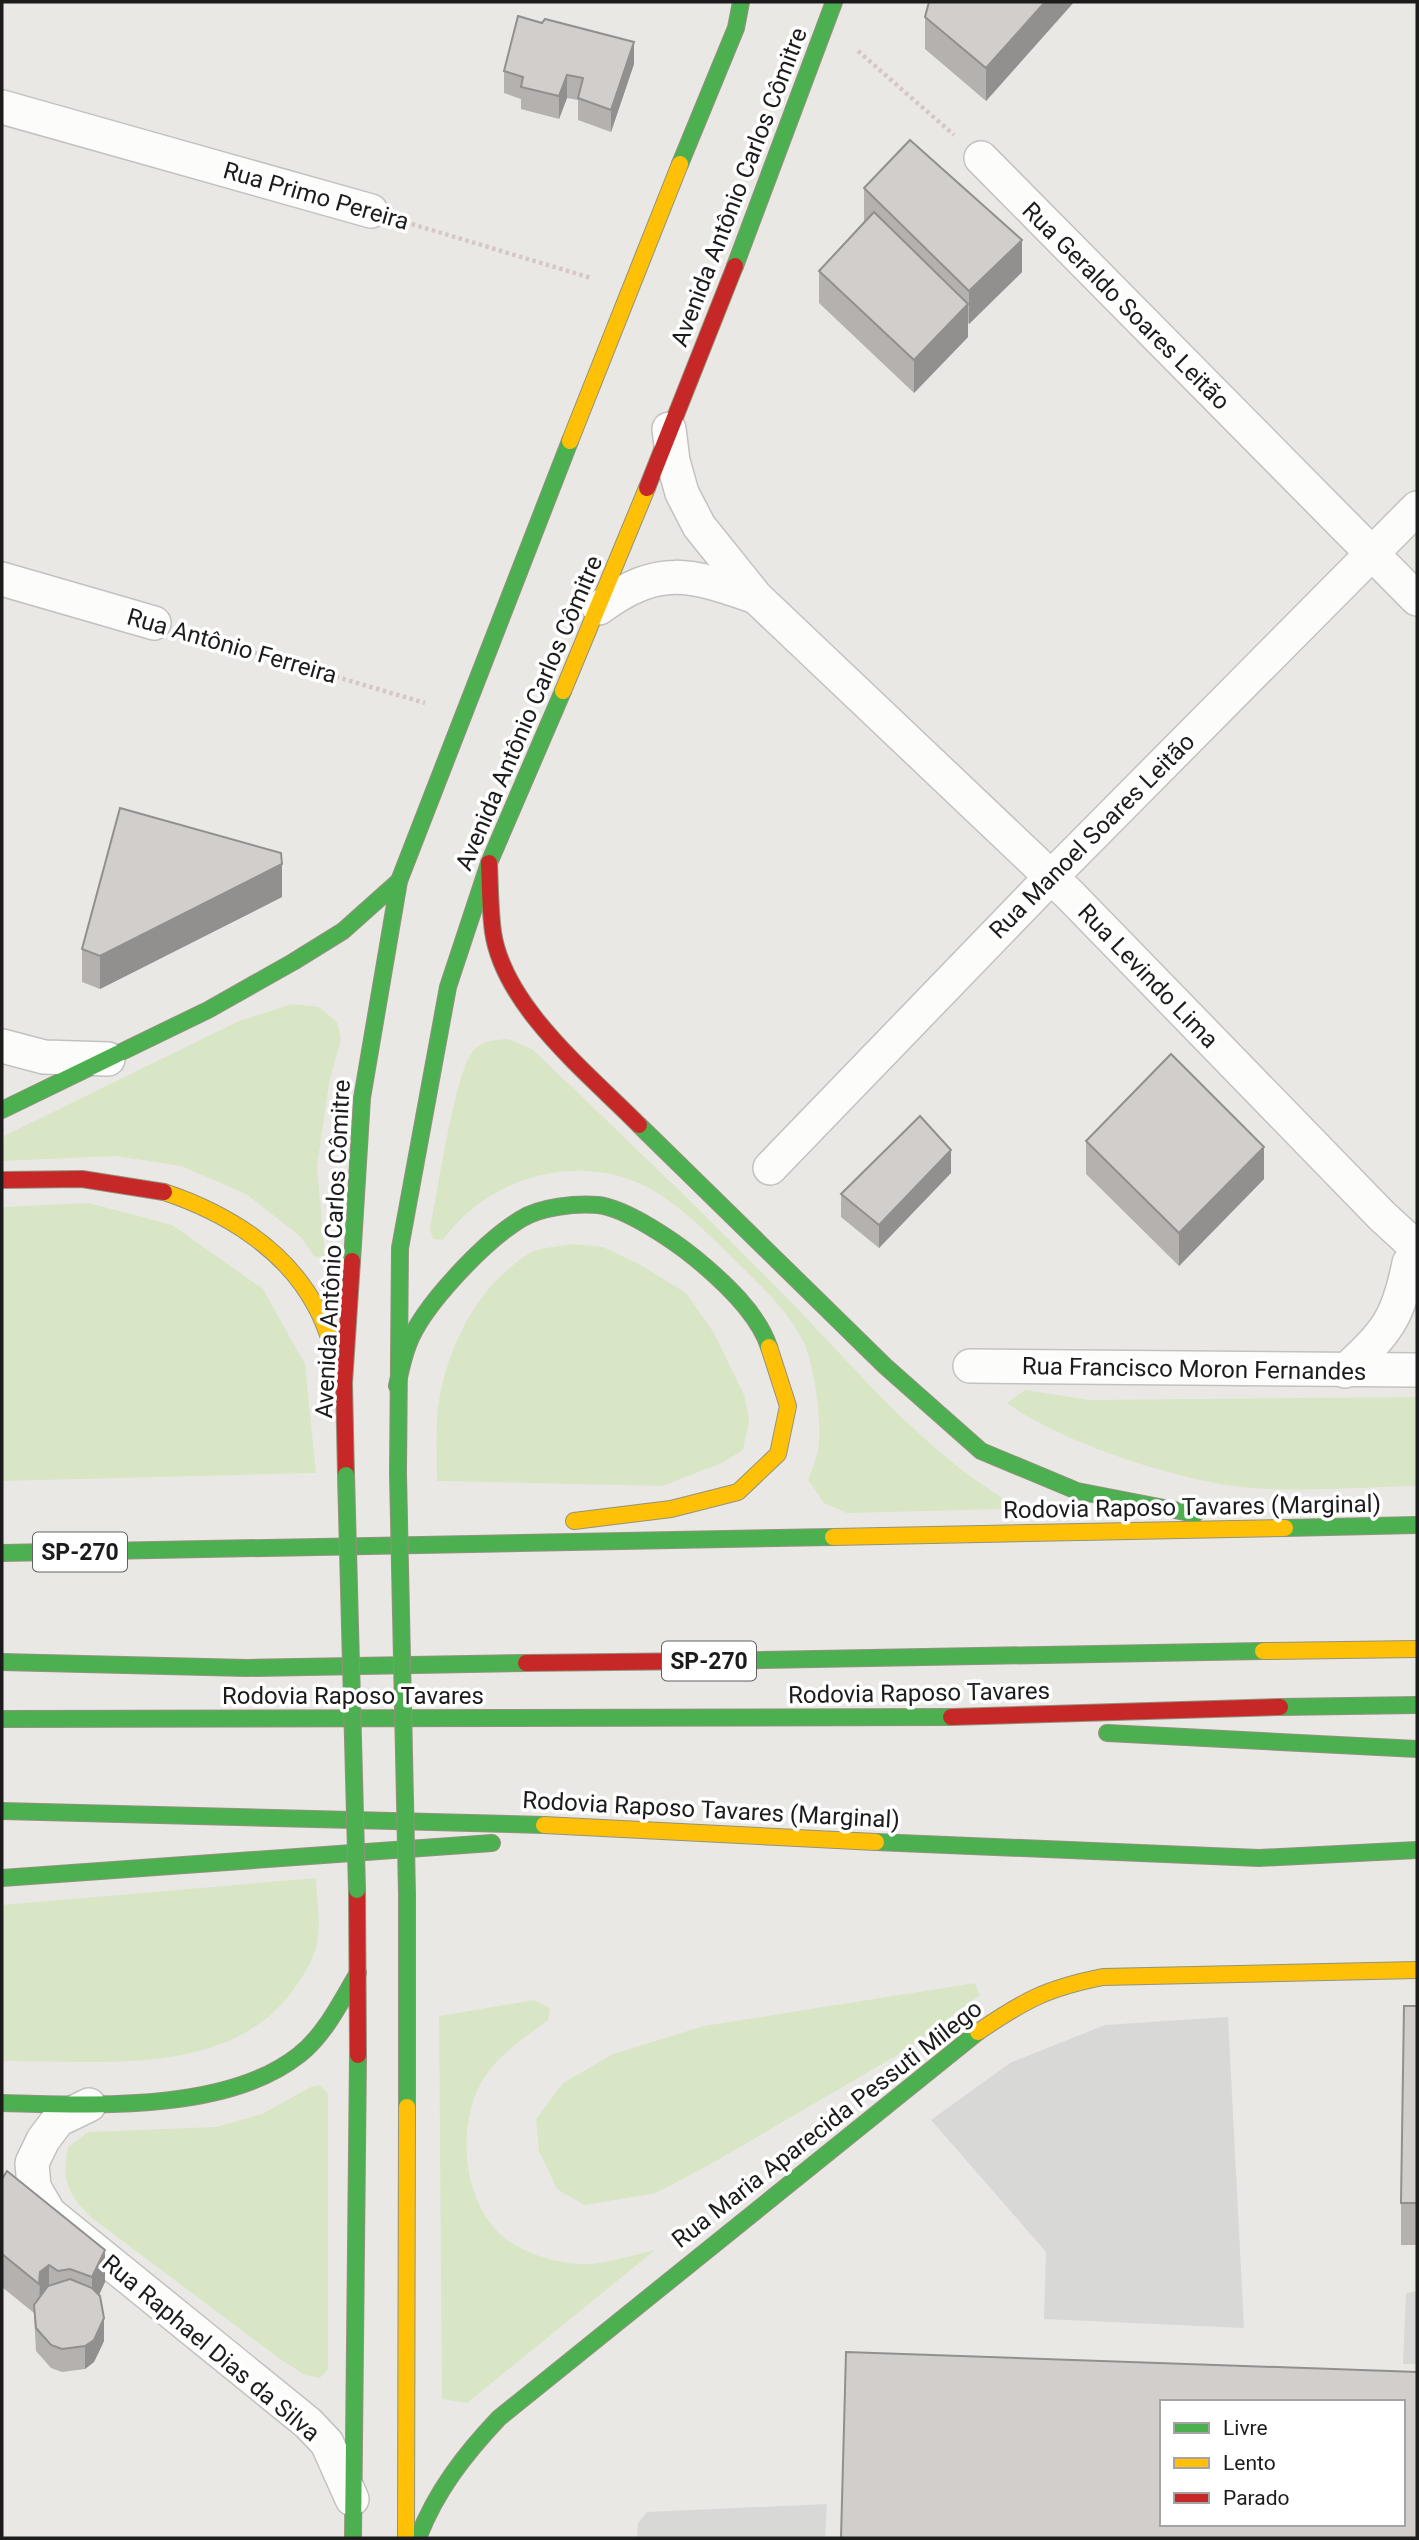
<svg xmlns="http://www.w3.org/2000/svg" width="1419" height="2540" font-family="Roboto,sans-serif">
	<rect width="100%" height="100%" fill="#eae8e5"/>
	<g fill="#d8d8d6">
		<path d="M1228,2017L1244,2328L1044,2319L1046,2252L931,2120L1010,2063L1105,2025Z"/>
		<path d="M1417,2291V2364H1403L1406,2293Z"/>
		<path d="M827,2504L825,2538H637L638,2523L647,2512Z"/>
	</g>
	<g fill="#d8e6c5">
		<path d="M292,1004L319,1007L337,1022L341,1039L329,1083L317,1167L325,1255L321,1258L314,1256L301,1237L246,1194L181,1166L116,1156L2,1161L4,1136L239,1021Z"/>
		<path d="M508,1039L532,1049C617,1130 702,1211 784,1295C856,1368 921,1450 1011,1503L1004,1509L847,1513L824,1503L808,1480C812,1470 816,1460 818,1449C823,1426 814,1361 802,1339C786,1309 761,1286 737,1262C714,1240 691,1216 665,1198C594,1147 492,1171 443,1240L433,1239L430,1229C437,1196 455,1071 473,1051C483,1040 494,1040 508,1039Z"/>
		<path d="M89,1203L172,1225L263,1289L305,1364L316,1473L2,1481V1207Z"/>
		<path d="M571,1244L603,1247L639,1264L686,1293L714,1333L745,1397L749,1421L743,1450L722,1463L662,1486L437,1481C437,1454 435,1426 439,1400C449,1343 479,1284 530,1253C540,1247 559,1247 571,1244Z"/>
		<path d="M1025,1390L1089,1400L1417,1397V1486C1363,1487 1306,1492 1252,1488C1182,1482 1064,1444 1007,1403Z"/>
		<path d="M316,1878C317,1897 320,1918 318,1937C316,1957 305,1973 294,1989C230,2079 99,2060 2,2061V1905Z"/>
		<path d="M975,1983L980,1995L906,2050L709,2165L656,2193L584,2205L557,2189L539,2151L536,2119L563,2083L613,2054L704,2026Z"/>
		<path d="M534,2000L550,2008L548,2020C522,2040 490,2060 477,2091C457,2136 465,2207 506,2239C526,2254 557,2263 581,2264C604,2265 632,2255 655,2250L467,2403L442,2399L439,2016Z"/>
		<path d="M320,2085L328,2093V2369L320,2378L305,2375L280,2359L92,2218C68,2194 61,2182 68,2147L88,2132L216,2127L262,2114L311,2087Z"/>
	</g>
	<g fill="none" stroke-linecap="round" stroke-linejoin="round">
		<defs>
			<g id="street">
				<path d="M2,107L371,211"/>
				<path d="M981,158L1417,599"/>
				<path d="M669,429L673,461L682,493L699,526L756,597L1070,895L1382,1216L1417,1248"/>
				<path d="M2,579L154,623"/>
				<path d="M599,608C659,564 690,574 756,597"/>
				<path d="M2,1046L44,1057L108,1059"/>
				<path d="M770,1168L1051,877L1417,508"/>
				<path d="M970,1366L1417,1370"/>
				<path d="M1345,1371C1387,1332 1398,1319 1409,1263"/>
				<path d="M89,2105L58,2120L43,2140L32,2163L34,2187L49,2213L308,2423L327,2443L352,2499"/>
			</g>
			<g id="fast">
				<path d="M680,164L736,28L741,2"/>
				<path d="M735,266L834,2"/>
				<path d="M2,1110L208,1010L293,962L343,931L399,881"/>
				<path d="M639,1125L885,1366L981,1451L1077,1491L1195,1514"/>
				<path d="M352,1261L362,1098L399,881L570,441"/>
				<path d="M397,1386C400,1373 403,1358 408,1345C422,1306 485,1241 521,1219C540,1207 576,1203 598,1205C626,1208 674,1241 695,1258C723,1281 758,1313 769,1347"/>
				<path d="M398,1473L400,1248L448,987L489,863L563,691"/>
				<path d="M1285,1528L1417,1525"/>
				<path d="M2,1553L833,1537"/>
				<path d="M701,1661L1263,1651"/>
				<path d="M2,1662L247,1668L526,1663"/>
				<path d="M1280,1707L1417,1705"/>
				<path d="M2,1719L951,1717"/>
				<path d="M1107,1733L1417,1749"/>
				<path d="M2,1811L544,1825"/>
				<path d="M876,1842L1259,1858L1417,1850"/>
				<path d="M2,1878L492,1843"/>
				<path d="M2,2103C90,2105 226,2113 299,2055C325,2035 341,2001 358,1973"/>
				<path d="M407,2107V1894"/>
				<path d="M353,2538L358,2055"/>
				<path d="M418,2538C436,2491 465,2454 499,2418L978,2032"/>
			</g>
			<g id="slow">
				<path d="M570,441L680,164"/>
				<path d="M563,691L647,488"/>
				<path d="M164,1192C224,1212 285,1248 316,1307C329,1330 335,1358 344,1383"/>
				<path d="M574,1521L671,1509L738,1492L778,1454L788,1406L769,1347"/>
				<path d="M833,1537L1285,1528"/>
				<path d="M1263,1651L1417,1649"/>
				<path d="M544,1825L876,1842"/>
				<path d="M978,2032C1025,2000 1047,1988 1103,1977L1417,1970"/>
				<path d="M406,2538L407,2107"/>
			</g>
			<g id="jam">
				<path d="M647,488L735,266"/>
				<path d="M489,863C490,886 490,910 493,932C504,1007 589,1074 639,1125"/>
				<path d="M2,1180L82,1179L164,1192"/>
				<path d="M346,1475L344,1383L352,1261"/>
				<path d="M526,1663L701,1661"/>
				<path d="M951,1717L1280,1707"/>
				<path d="M357,1890L358,2055"/>
			</g>
		</defs>
		<use href="#street" stroke="#c3c2c1" stroke-width="36"/>
		<use href="#fast" stroke="#92927e" stroke-width="18"/>
		<use href="#slow" stroke="#92927e" stroke-width="18"/>
		<use href="#jam" stroke="#92927e" stroke-width="18"/>
		<g stroke="#d5c7c5" stroke-width="4.5" stroke-dasharray="3.5 3.5" stroke-linecap="butt">
			<path d="M858,51L954,135"/>
			<path d="M405,222L591,278"/>
			<path d="M188,633L425,703"/>
		</g>
		<use href="#street" stroke="#fcfcfb" stroke-width="33"/>
		<use href="#fast" stroke="#4caf50" stroke-width="16"/>
		<use href="#slow" stroke="#ffc107" stroke-width="16"/>
		<use href="#jam" stroke="#c62828" stroke-width="16"/>
		<defs>
			<g id="fast-bridge">
				<path d="M398,1473L407,1894"/>
				<path d="M346,1475L357,1890"/>
			</g>
		</defs>
		<use href="#fast-bridge" stroke="#92927e" stroke-width="18" stroke-linecap="butt"/>
		<use href="#fast-bridge" stroke="#4caf50" stroke-width="16"/>
	</g>
	<g fill="#b4b1af">
		<path d="M1074,2L986,101L925,49V17Z"/>
		<path d="M634,64L611,132L578,120V100L567,98L559,119L521,109V99L504,93V71Z"/>
		<path d="M864,188L1022,272L969,324L968,323V337L914,393L819,303V271L864,221Z"/>
		<path d="M282,897L100,989L82,982V949Z"/>
		<path d="M1086,1141L1264,1179L1179,1266L1086,1174Z"/>
		<path d="M951,1173L879,1248L841,1217V1194Z"/>
		<path d="M1417,2006V2245H1401V2203Z"/>
		<path d="M2,2179L105,2282L99,2295L104,2341L94,2362L85,2369L62,2372L51,2368L36,2351L34,2313L2,2287Z"/>
	</g>
	<g fill="#92908f">
		<path d="M1045,2H1074L986,101V68Z"/>
		<path d="M634,42V64L611,132V110Z"/>
		<path d="M567,75V98L559,119V96Z"/>
		<path d="M1022,240V272L969,324V291Z"/>
		<path d="M968,304V337L914,393V360Z"/>
		<path d="M282,864V897L100,989V956Z"/>
		<path d="M1264,1147V1179L1179,1266V1233Z"/>
		<path d="M951,1150V1173L879,1248V1225Z"/>
		<path d="M105,2250V2282L92,2310V2277Z"/>
		<path d="M49,2265V2298L39,2317L40,2272Z"/>
		<path d="M104,2318V2341L94,2362L85,2369V2346Z"/>
	</g>
	<g fill="#d1cecc" stroke="#92908f" stroke-width="2" fill-rule="evenodd">
		<path d="M929,2H1045L986,68L925,17Z"/>
		<path d="M518,16L542,23L545,19L634,42L611,110L578,98L583,78L567,75L559,96L521,87L523,77L504,71Z"/>
		<path d="M910,140L1022,240L969,291L864,188Z"/>
		<path d="M874,212L968,304L914,360L819,271Z"/>
		<path d="M120,808L281,853L282,864L100,956L82,949Z"/>
		<path d="M1171,1054L1264,1147L1179,1233L1086,1141Z"/>
		<path d="M920,1116L951,1150L879,1225L841,1194Z"/>
		<path d="M1404,2006H1417V2203H1401Z"/>
		<path d="M7,2171L105,2250L92,2277L70,2269L58,2271L49,2265L40,2272L39,2284L2,2254V2179Z"/>
		<path d="M70,2279L92,2288L100,2296L104,2318L94,2340L85,2346L62,2349L51,2345L36,2328L34,2305L48,2286Z"/>
		<path d="M846,2352L1417,2372V2538H841ZM1162,2402H1403V2524H1162Z"/>
	</g>
	<g text-anchor="middle" dominant-baseline="central" stroke-width="7" stroke-linejoin="round" paint-order="stroke">
		<g fill="#fff" stroke="#606060" stroke-width="2">
			<rect x="33" y="1532.5" width="94" height="39" rx="5"/>
			<rect x="662" y="1641.5" width="94" height="39" rx="5"/>
		</g>
		<g font-size="23" font-weight="bold" fill="#1c1c1c">
			<text x="80" y="1552">SP-270</text>
			<text x="709" y="1661">SP-270</text>
		</g>
		<g font-size="24" fill="#1c1c1c" stroke="#fff">
			<text transform="translate(739 187) rotate(-69)">Avenida Antônio Carlos Cômitre</text>
			<text transform="translate(316 196) rotate(16)">Rua Primo Pereira</text>
			<text transform="translate(1126 306) rotate(45)">Rua Geraldo Soares Leitão</text>
			<text transform="translate(232 646) rotate(16)">Rua Antônio Ferreira</text>
			<text transform="translate(529 713) rotate(-67)">Avenida Antônio Carlos Cômitre</text>
			<text transform="translate(1092 836) rotate(-45)">Rua Manoel Soares Leitão</text>
			<text transform="translate(1148 976) rotate(46)">Rua Levindo Lima</text>
			<text transform="translate(333 1249) rotate(-87)">Avenida Antônio Carlos Cômitre</text>
			<text transform="translate(1194 1369) rotate(1)">Rua Francisco Moron Fernandes</text>
			<text transform="translate(1192 1507) rotate(-1)">Rodovia Raposo Tavares (Marginal)</text>
			<text transform="translate(919 1693) rotate(-1)">Rodovia Raposo Tavares</text>
			<text x="353" y="1696">Rodovia Raposo Tavares</text>
			<text transform="translate(711 1810) rotate(3)">Rodovia Raposo Tavares (Marginal)</text>
			<text transform="translate(827 2124) rotate(-38)">Rua Maria Aparecida Pessuti Milego</text>
			<text transform="translate(211 2348) rotate(40)">Rua Raphael Dias da Silva</text>
		</g>
	</g>
	<rect width="1419" height="2540" fill="none" stroke="#1c1c1c" stroke-width="7"/>
	<rect x="1160" y="2400" width="245" height="126" fill="#ffffff" stroke="#a4a4a4" stroke-width="2"/>
	<rect x="1174" y="2423" width="35" height="10" fill="#4caf50" stroke="#a4a4a4" stroke-width="2"/>
	<text x="1223" y="2435" font-size="21" fill="#1c1c1c">Livre</text>
	<rect x="1174" y="2458" width="35" height="10" fill="#ffc107" stroke="#a4a4a4" stroke-width="2"/>
	<text x="1223" y="2470" font-size="21" fill="#1c1c1c">Lento</text>
	<rect x="1174" y="2493" width="35" height="10" fill="#c62828" stroke="#a4a4a4" stroke-width="2"/>
	<text x="1223" y="2505" font-size="21" fill="#1c1c1c">Parado</text>
</svg>
